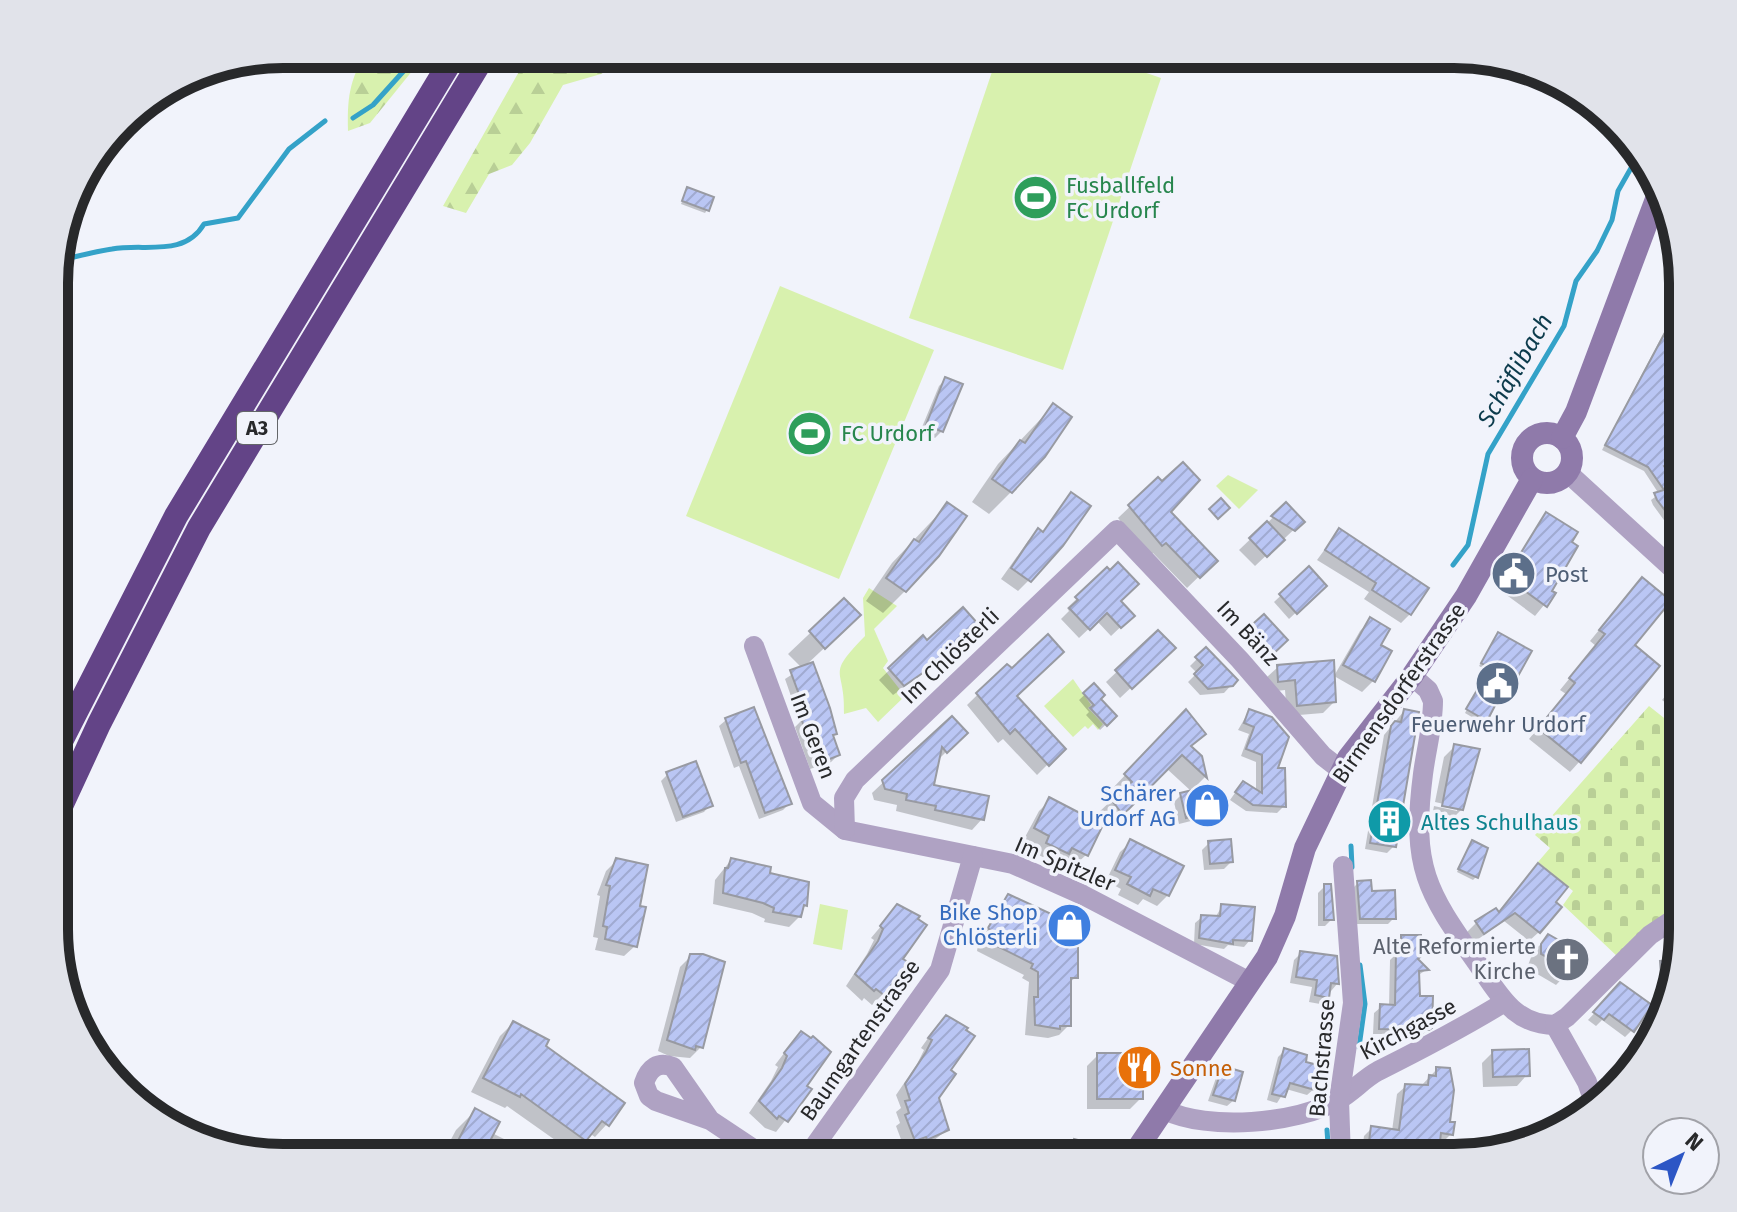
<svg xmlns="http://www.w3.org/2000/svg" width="1737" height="1212" font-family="'Fira Sans',sans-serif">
	<defs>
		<pattern id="forest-firs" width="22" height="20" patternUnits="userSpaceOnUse" patternTransform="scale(2)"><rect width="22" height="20" fill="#d8f1ae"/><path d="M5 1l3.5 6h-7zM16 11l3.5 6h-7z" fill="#b9cf96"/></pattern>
		<pattern id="cemetery-stones" width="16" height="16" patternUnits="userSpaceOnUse" patternTransform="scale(2)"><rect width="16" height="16" fill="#d8f1ae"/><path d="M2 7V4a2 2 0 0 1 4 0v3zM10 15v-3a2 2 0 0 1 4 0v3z" fill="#b9cf96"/></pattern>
		<pattern id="building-hatch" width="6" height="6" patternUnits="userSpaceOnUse" patternTransform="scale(2)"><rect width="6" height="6" fill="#bac6f4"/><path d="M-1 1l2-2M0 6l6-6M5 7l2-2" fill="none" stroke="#a0aad1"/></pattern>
	</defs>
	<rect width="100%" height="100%" fill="#f1f3fb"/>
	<g fill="url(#forest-firs)">
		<path d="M366,54H426L370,123L348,131C347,101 349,79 366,54Z"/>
		<path d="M529,54H635L601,74L563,85L530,143L512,165L489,174L466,213L443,206Z"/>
	</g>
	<path fill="url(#cemetery-stones)" d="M1649,706L1683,733V897L1619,958L1563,905L1573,891L1538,862L1550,848L1535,835Z"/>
	<g fill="#d8f1ae">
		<path d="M998,54H1091L1161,78L1063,370L909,318Z"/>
		<path d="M780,286L934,350L839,579L686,516Z"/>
		<path d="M1228,475L1258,490L1239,509L1216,486Z"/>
		<path d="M869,588L897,606L874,629L888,661L883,668L905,696L878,722L866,708L844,714C846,666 824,678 865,636L863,598Z"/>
		<path d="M1073,679L1091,705L1088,708L1103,724L1098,730L1093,724L1088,729L1085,726L1073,737L1044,706Z"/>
		<path d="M820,904L848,910L842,950L813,944Z"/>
	</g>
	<g fill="#0003">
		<path d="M688,189L707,210L705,213L681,204Z"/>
		<path d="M1683,296V453L1662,467L1678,492L1683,489V528L1674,534L1653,505L1651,500L1659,494L1644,471L1602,450Z"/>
		<path d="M946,379L942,431L935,438L920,432L939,386Z"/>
		<path d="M1053,406L1011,492L989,514L972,502L998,464Z"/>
		<path d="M1158,480L1168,512L1215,561L1187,588L1153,553L1149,556L1118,518Z"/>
		<path d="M1071,495L1029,580L1018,591L1001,579L1028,541L1039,530L1042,533Z"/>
		<path d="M947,505L905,591L883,613L866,601L892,563Z"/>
		<path d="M1286,505L1302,522L1255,566L1239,550Z"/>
		<path d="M1547,515L1549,592L1553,594L1535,616L1497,588Z"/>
		<path d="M1339,530L1410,614L1401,623L1364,599L1369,592L1317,560Z"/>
		<path d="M1309,569L1324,586L1289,619L1274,602Z"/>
		<path d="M1107,570L1118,601L1132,616L1111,636L1097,621L1079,638L1061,619L1069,611L1067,608Z"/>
		<path d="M1632,590V646L1580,761L1570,772L1529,739L1566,694L1560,690L1596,646L1590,641Z"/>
		<path d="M844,601L836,637L804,667L838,755L831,762L810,769L795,727L800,722L785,679L802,668L788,654Z"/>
		<path d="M1264,617L1285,640L1265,660L1243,637Z"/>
		<path d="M1370,620L1378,646L1389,652L1373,681L1362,692L1334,676L1360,631Z"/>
		<path d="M1158,633L1173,648L1120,698L1106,682Z"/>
		<path d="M966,635L931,668L893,695L879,680L923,638L927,643Z"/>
		<path d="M1496,637L1502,700L1496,701L1482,723L1465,713L1488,671L1479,666Z"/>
		<path d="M1206,650L1236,680L1224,693L1200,695L1188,682L1197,673L1190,666Z"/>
		<path d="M1007,666L1014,697L1063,749L1037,775L1003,739L998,743L967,705Z"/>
		<path d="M1278,667L1334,702L1323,713L1287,716L1285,690L1268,692L1267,677Z"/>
		<path d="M1683,674V716L1662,700Z"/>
		<path d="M1094,686L1099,699L1115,716L1100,730L1086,715L1089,712L1079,700Z"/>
		<path d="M1249,711L1275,770L1284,806L1277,813L1246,811L1230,800L1237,790L1256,792V762L1241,756L1249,734L1238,730Z"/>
		<path d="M1404,711L1394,846L1387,853L1365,849L1384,735Z"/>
		<path d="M1185,712L1203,734L1189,748L1200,757L1205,777L1191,791L1166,768L1108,828L1097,814L1117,795L1111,790Z"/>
		<path d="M951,718L965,733L937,761L931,786L982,819L972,830L896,811L897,805L874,800L872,793Z"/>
		<path d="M726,720L790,803L783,810L759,819L739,766L734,768L719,726Z"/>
		<path d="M1455,746L1462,809L1451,820L1432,816L1434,806L1457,811V807L1435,802L1444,757Z"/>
		<path d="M668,774L710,805L704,812L676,822L661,781Z"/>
		<path d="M1181,795L1210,811L1203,818L1179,824L1174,802Z"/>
		<path d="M1050,800L1086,855L1075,865L1062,858L1056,864L1037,854L1040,848L1024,839L1039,811Z"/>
		<path d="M1131,842L1168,895L1157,906L1143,899L1138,905L1118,895L1121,889L1106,881L1120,852Z"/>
		<path d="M1209,843L1231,862L1224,869L1204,870L1202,850Z"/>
		<path d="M1470,845L1476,877L1473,880L1457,872Z"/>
		<path d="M617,860L637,907L635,946L624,956L595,950L598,938L593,937L600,896L597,895L606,871Z"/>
		<path d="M731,860L805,905L800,916L789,927L764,922L765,919L752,913L713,904L715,880Z"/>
		<path d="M1358,883L1394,918L1388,924H1355L1352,889Z"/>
		<path d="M1325,886L1332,919L1325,926H1318V893Z"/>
		<path d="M1008,897L1067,943L1076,977L1069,983V1025L1059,1035L1048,1038L1025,1035L1029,982L1022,978L1024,975L977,951L979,939Z"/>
		<path d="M1553,902L1539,932L1529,941L1504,921L1474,942L1467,932L1477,922L1498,914Z"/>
		<path d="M898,906L900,959L883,994L872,1005L864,998L862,1001L846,986L867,954L874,940L871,938Z"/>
		<path d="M1222,906L1250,940L1244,947L1228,945L1224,949L1194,944L1195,923L1202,917L1215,918Z"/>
		<path d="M1401,937L1426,970L1417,976L1418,998L1430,1028L1423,1034H1373L1374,1013L1381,1007H1389L1390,960L1395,955V944Z"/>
		<path d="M1548,937L1578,953L1570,970L1556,985L1527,968L1533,952Z"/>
		<path d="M1301,953L1337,984L1320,1004L1309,1002L1312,987L1290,983L1294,960Z"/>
		<path d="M691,956L701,1047L690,1058L669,1056L658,1051L680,967Z"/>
		<path d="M1675,962L1671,975L1659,976L1661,963Z"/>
		<path d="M1621,985L1632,1030L1625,1037L1602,1020L1596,1026L1588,1020Z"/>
		<path d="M513,1023L543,1047L607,1124L595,1137L589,1133L572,1152L507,1106L505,1108L471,1092L500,1036Z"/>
		<path d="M936,1027L948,1071L937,1098L947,1130L928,1145L905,1150L896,1126L900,1123L896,1112L901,1108L896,1095L917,1064L924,1050L921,1048Z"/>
		<path d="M791,1044L804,1086L809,1090L776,1132L765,1128L749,1113L771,1081L778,1067L775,1065Z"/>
		<path d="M1284,1051L1303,1063L1314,1089L1307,1095L1286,1089L1277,1103L1267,1100L1278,1057Z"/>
		<path d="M1493,1052L1527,1075L1517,1086L1483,1087L1482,1063Z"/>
		<path d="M1098,1055L1141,1098L1130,1109H1087V1066Z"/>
		<path d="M1224,1068L1234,1100L1227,1106L1208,1101L1217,1075Z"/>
		<path d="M1437,1069L1451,1134L1443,1142L1438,1141L1436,1158H1361L1364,1136L1372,1128L1392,1131L1397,1094L1406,1086H1421Z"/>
		<path d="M475,1111L492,1133L536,1155L544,1147L565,1158H441L456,1130Z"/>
		<path d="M1074,1141L1099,1158H1065Z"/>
		<path d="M1172,1146L1230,1153H1308V1158H1161Z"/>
		<path d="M688,1147L718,1154V1158H678Z"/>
		<path d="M1049,1153L1062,1158H1044Z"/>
	</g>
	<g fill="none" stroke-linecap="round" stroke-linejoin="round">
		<g stroke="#34a2c8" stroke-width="5">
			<path d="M353,118L373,105L419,54"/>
			<path d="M56,261C75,257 93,252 112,249C144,243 184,258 204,224L238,218L289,149L325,121"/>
			<path d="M1453,565L1468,545L1488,454L1564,326L1576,281L1597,251L1612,220L1618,191L1639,154"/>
			<path d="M1351,846L1352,867"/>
			<path d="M1359,1047L1365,1004L1360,965"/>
			<path d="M1327,1130L1329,1158"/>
		</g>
	</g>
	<g fill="url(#building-hatch)" stroke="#989aa2" stroke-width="2">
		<path d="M687,187L714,197L709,211L682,201Z"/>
		<path d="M1683,299V454L1664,466L1683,494V534L1657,500L1654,493L1664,490L1648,467L1605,445Z"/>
		<path d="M945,377L963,384L943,432L926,425Z"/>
		<path d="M1053,403L1072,417L1045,457L1012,493L992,479L1020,440L1025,443Z"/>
		<path d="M1183,462L1200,480L1171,512L1218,561L1200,578L1166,543L1162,546L1128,505L1158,477L1162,481Z"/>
		<path d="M1071,492L1091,506L1063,546L1031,582L1011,568L1038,528L1043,532Z"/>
		<path d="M1221,498L1230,508L1218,519L1209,509Z"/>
		<path d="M947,502L967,516L939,556L906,592L886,578L914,539L919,542Z"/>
		<path d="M1286,502L1305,522L1295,531L1271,516Z"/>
		<path d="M1546,512L1578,532L1572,542L1578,546L1552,591L1556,593L1547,607L1506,577Z"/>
		<path d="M1267,521L1285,540L1267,557L1249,538Z"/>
		<path d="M1339,528L1429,588L1411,615L1372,590L1376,583L1325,550Z"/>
		<path d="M1118,562L1139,584L1121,601L1135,616L1121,628L1107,613L1090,630L1069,608L1078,600L1075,597L1107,567L1110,570Z"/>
		<path d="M1309,566L1327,586L1297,614L1279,594Z"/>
		<path d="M1642,577L1671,601L1635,645L1660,666L1581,763L1538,728L1575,683L1569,678L1605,634L1599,630Z"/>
		<path d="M844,598L861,615L825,649L809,631Z"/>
		<path d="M963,607L979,625L944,658L904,686L888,668L923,635L927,640Z"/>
		<path d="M1264,614L1288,640L1271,656L1246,630Z"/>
		<path d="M1370,617L1390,629L1381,645L1392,651L1375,682L1343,665Z"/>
		<path d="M1158,630L1176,648L1132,689L1115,670Z"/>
		<path d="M1498,632L1532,651L1504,701L1499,698L1487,721L1466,709L1490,668L1481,663Z"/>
		<path d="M1048,634L1064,652L1017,696L1066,749L1049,766L1015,729L1010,734L976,693L1007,664L1012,668Z"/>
		<path d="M1206,647L1238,680L1233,686L1208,689L1194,674L1203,665L1195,657Z"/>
		<path d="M1334,660L1336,702L1297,706L1295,680L1278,682L1277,665Z"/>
		<path d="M813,662L830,708L837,734L833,735L840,755L817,764L801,718L807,716L790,670Z"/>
		<path d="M1094,683L1105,695L1101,699L1117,716L1107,726L1090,708L1094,705L1083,693Z"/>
		<path d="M754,707L792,804L765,813L746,761L741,763L725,718Z"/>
		<path d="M1186,709L1206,734L1191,746L1202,756L1207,778L1182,755L1123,815L1110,798L1132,782L1124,774Z"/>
		<path d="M1249,709L1272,717L1289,737L1278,768H1285L1286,807L1253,805L1235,792L1243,781L1262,793V755L1246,749L1254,727L1244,723Z"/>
		<path d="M1404,709L1419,712L1396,847L1370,843L1391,726L1395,721L1401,722Z"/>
		<path d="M952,716L968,733L947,753L942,747L934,785L989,796L984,820L935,810L936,806L906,800L907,794L885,789L882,780Z"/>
		<path d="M1454,744L1480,749L1463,810L1442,806Z"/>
		<path d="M696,761L713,806L683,817L666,772Z"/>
		<path d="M1209,786L1214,807L1212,812L1186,818L1180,793Z"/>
		<path d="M1049,797L1103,825L1088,856L1072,848L1069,854L1046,843L1049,836L1034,828Z"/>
		<path d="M1130,839L1184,866L1169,896L1153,889L1150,896L1127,884L1131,877L1115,870Z"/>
		<path d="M1231,839L1233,862L1210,864L1208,841Z"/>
		<path d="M1472,840L1488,848L1478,878L1458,869Z"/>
		<path d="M616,858L648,865L640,906L646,907L637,947L605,939L607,927L603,926L610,886L606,885Z"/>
		<path d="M731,858L771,867L770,873L809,882L807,906L804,905L801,917L773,912L774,908L763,903L723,893L725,868H728Z"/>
		<path d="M1538,863L1568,887L1556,902L1562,907L1540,933L1515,913L1484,934L1475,921L1496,908L1499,912Z"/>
		<path d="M1371,880L1372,891L1395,890L1396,919H1360L1357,881Z"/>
		<path d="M1324,884H1331L1334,920H1324Z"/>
		<path d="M1008,894L1075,925L1069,942L1078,946V978H1071V1026H1060V1029L1035,1025L1034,997H1038V972L1031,968L1033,964L985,940L990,930L988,928Z"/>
		<path d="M897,904L920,916L918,919L927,925L903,959L908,962L884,995L876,989L874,991L855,974L878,941L883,929L880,926Z"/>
		<path d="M1221,904L1255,907L1252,941L1233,940V944L1199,938L1201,915L1220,916Z"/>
		<path d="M1548,934L1581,953L1572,971L1541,954V944Z"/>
		<path d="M1401,935H1421L1422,955L1418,959L1429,970L1419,971L1420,996H1433L1432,1028L1429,1030L1379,1029L1380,1004L1395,1005L1396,952H1401Z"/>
		<path d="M1300,951L1337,956L1339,984L1331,983L1329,998L1315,995L1317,980L1296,977Z"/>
		<path d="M690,954H703L725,962L703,1048L696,1046L695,1050L667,1040Z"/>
		<path d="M1676,960L1671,973L1661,974L1660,961Z"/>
		<path d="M1620,982L1652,1005L1634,1032L1609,1014L1604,1020L1593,1012Z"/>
		<path d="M946,1015L968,1028L966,1030L975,1036L951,1070L956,1074L939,1098L949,1130L927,1140L926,1137L915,1141L905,1115L909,1113L905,1101L910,1100L905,1084L926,1052L932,1040L928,1038Z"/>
		<path d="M513,1021L549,1040L546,1046L625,1103L609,1126L602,1121L586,1141L521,1094L520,1097L483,1078Z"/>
		<path d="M801,1031L811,1038L813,1036L831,1052L807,1086L812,1089L788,1122L779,1116L777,1119L759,1101L782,1068L787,1056L784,1053Z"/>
		<path d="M1284,1048L1307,1055L1306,1062L1322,1066L1315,1090L1290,1083L1285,1097L1272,1094Z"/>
		<path d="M1529,1049L1530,1076L1493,1077L1492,1050Z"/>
		<rect x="1097" y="1053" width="46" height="46"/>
		<path d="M1223,1066L1243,1072L1235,1101L1213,1095Z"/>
		<path d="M1436,1067L1450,1068L1454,1090L1450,1122H1455L1453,1135L1441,1133L1438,1158H1367L1371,1126L1399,1130L1405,1084L1428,1085L1429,1075L1436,1076Z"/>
		<path d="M475,1108L500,1122L490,1141L481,1158H449Z"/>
		<path d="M1074,1139L1097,1145L1114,1158H1068Z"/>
		<rect x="1171" y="1144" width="61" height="14"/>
	</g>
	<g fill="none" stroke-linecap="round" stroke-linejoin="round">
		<g stroke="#afa2c3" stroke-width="20">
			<path d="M1568,473L1683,578"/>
			<path d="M754,646L812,803L845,830L1013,864L1083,895L1250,982"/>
			<path d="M1412,676L1428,690L1433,701C1433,726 1426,750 1423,774C1410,874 1430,895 1484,973C1502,999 1517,1025 1555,1025L1567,1017L1650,935L1683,913"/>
			<path d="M845,830L844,798L855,780L1117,530L1240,660L1323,756L1341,770"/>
			<path d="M1555,1025L1587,1082L1594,1102"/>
			<path d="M1165,1110C1207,1131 1297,1124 1338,1100C1353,1092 1363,1079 1378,1071C1420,1050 1462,1028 1503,1003"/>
			<path d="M710,1120L673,1067C658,1061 649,1068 644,1083L649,1096L656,1101L710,1120L767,1158"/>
			<path d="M806,1158L940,970L973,856"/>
			<path d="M1341,1158L1339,1100L1353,1003L1343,866"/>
		</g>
		<g stroke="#8f7aaa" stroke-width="22">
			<circle cx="1547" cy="458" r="25"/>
			<path d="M1562,438L1576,412L1659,191"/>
			<path d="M1131,1158L1267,957L1285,916L1305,848L1348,758L1412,676L1466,596L1532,479"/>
		</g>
		<g stroke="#634487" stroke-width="24">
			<path d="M56,751L176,516L455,54"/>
			<path d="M56,817L99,724L199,528L485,54"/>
		</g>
	</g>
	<defs>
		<symbol id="stadium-disc" viewBox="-11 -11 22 22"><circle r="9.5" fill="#2e9e5b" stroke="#f1f3fb"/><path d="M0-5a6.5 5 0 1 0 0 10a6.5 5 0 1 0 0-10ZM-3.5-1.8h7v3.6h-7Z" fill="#fff"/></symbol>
		<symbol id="civic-disc" viewBox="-11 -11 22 22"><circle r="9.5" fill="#5c6f8a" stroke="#f1f3fb"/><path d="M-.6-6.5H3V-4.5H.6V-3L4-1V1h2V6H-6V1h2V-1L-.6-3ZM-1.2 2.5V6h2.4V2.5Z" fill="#fff"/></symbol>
		<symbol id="shop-disc" viewBox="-11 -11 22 22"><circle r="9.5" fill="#3f7fe0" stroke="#f1f3fb"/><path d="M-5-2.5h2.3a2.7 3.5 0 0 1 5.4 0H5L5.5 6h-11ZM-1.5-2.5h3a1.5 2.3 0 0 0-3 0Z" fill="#fff"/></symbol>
		<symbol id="building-disc" viewBox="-11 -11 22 22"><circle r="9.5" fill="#0f9aa8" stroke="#f1f3fb"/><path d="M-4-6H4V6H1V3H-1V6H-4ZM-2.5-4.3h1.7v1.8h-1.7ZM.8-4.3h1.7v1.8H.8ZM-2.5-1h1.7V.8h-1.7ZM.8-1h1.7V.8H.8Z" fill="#fff"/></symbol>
		<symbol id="church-disc" viewBox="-11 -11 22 22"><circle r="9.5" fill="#6b7280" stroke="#f1f3fb"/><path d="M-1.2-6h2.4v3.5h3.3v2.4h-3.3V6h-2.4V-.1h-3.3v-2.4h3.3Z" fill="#fff"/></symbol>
		<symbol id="restaurant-disc" viewBox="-11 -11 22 22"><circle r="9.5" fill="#e8710a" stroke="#f1f3fb"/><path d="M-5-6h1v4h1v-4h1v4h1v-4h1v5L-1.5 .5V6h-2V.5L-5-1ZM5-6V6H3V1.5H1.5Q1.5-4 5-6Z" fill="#fff"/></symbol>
	</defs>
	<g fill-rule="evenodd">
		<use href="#stadium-disc" x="1010" y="172" width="51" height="51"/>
		<use href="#stadium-disc" x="784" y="408" width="51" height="51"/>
		<use href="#civic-disc" x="1488" y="548" width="51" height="51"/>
		<use href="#civic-disc" x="1472" y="658" width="51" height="51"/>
		<use href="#shop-disc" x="1182" y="780" width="51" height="51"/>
		<use href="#building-disc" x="1364" y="796" width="51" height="51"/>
		<use href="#shop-disc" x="1044" y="900" width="51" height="51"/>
		<use href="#church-disc" x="1542" y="934" width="51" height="51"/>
		<use href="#restaurant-disc" x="1114" y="1042" width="51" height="51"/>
	</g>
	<g text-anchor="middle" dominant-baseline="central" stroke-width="7" stroke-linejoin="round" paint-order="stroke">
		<rect fill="#f1f3fb" stroke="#646669" stroke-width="2" x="237" y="412" width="40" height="32" rx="6"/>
		<g font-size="20" font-weight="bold" fill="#28292b">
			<text x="257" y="428">A3</text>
		</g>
		<g font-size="22" fill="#27864d" stroke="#f1f3fb" text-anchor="start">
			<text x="1066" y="185">Fusballfeld<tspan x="1066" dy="25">FC Urdorf</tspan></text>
			<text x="841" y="433">FC Urdorf</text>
		</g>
		<g font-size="22" fill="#4e5e75" stroke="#f1f3fb" text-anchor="start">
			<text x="1545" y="574">Post</text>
			<text x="1498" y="724" text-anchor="middle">Feuerwehr Urdorf</text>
		</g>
		<g font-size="22" fill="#28292b" stroke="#f1f3fb">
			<text transform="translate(1248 633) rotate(47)">Im Bänz</text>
			<text transform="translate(950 656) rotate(-44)">Im Chlösterli</text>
			<text transform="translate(1399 693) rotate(-55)">Birmensdorferstrasse</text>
			<text transform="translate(813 736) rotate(69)">Im Geren</text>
			<text transform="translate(1065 864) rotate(23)">Im Spitzler</text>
			<text transform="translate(1408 1029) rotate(-28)">Kirchgasse</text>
			<text transform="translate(860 1040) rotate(-55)">Baumgartenstrasse</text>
			<text transform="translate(1322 1058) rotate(-85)">Bachstrasse</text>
		</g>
		<g font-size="22" fill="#366cbe" stroke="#f1f3fb" text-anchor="end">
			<text x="1176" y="793">Schärer<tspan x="1176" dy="25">Urdorf AG</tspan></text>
			<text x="1038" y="912">Bike Shop<tspan x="1038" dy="25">Chlösterli</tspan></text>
		</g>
		<g font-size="22" fill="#0d838f" stroke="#f1f3fb" text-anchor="start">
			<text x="1421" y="822">Altes Schulhaus</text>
		</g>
		<g font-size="22" fill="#5b616d" stroke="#f1f3fb" text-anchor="end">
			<text x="1536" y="946">Alte Reformierte<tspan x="1536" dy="25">Kirche</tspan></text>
		</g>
		<g font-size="22" fill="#c56008" stroke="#f1f3fb" text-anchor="start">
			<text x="1170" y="1068">Sonne</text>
		</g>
		<g font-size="24" font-style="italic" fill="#0c3b4c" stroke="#f1f3fb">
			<text transform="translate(1515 370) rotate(-60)">Schäflibach</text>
		</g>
	</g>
	<path d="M0 0H1737V1212H0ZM283 68H1454A215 215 0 0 1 1669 283V929A215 215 0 0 1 1454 1144H283A215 215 0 0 1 68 929V283A215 215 0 0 1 283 68Z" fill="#e1e3ea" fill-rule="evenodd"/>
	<path fill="none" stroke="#28292b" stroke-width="10" d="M283 68H1454A215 215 0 0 1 1669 283V929A215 215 0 0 1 1454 1144H283A215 215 0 0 1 68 929V283A215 215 0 0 1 283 68Z"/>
	<g transform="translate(1681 1156) rotate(43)"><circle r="38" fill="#f1f3fb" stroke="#a1a2a8" stroke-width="2"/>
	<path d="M0-6L14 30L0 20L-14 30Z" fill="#2c56c5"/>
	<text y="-12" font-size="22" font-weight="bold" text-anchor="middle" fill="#28292b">N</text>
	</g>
</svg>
